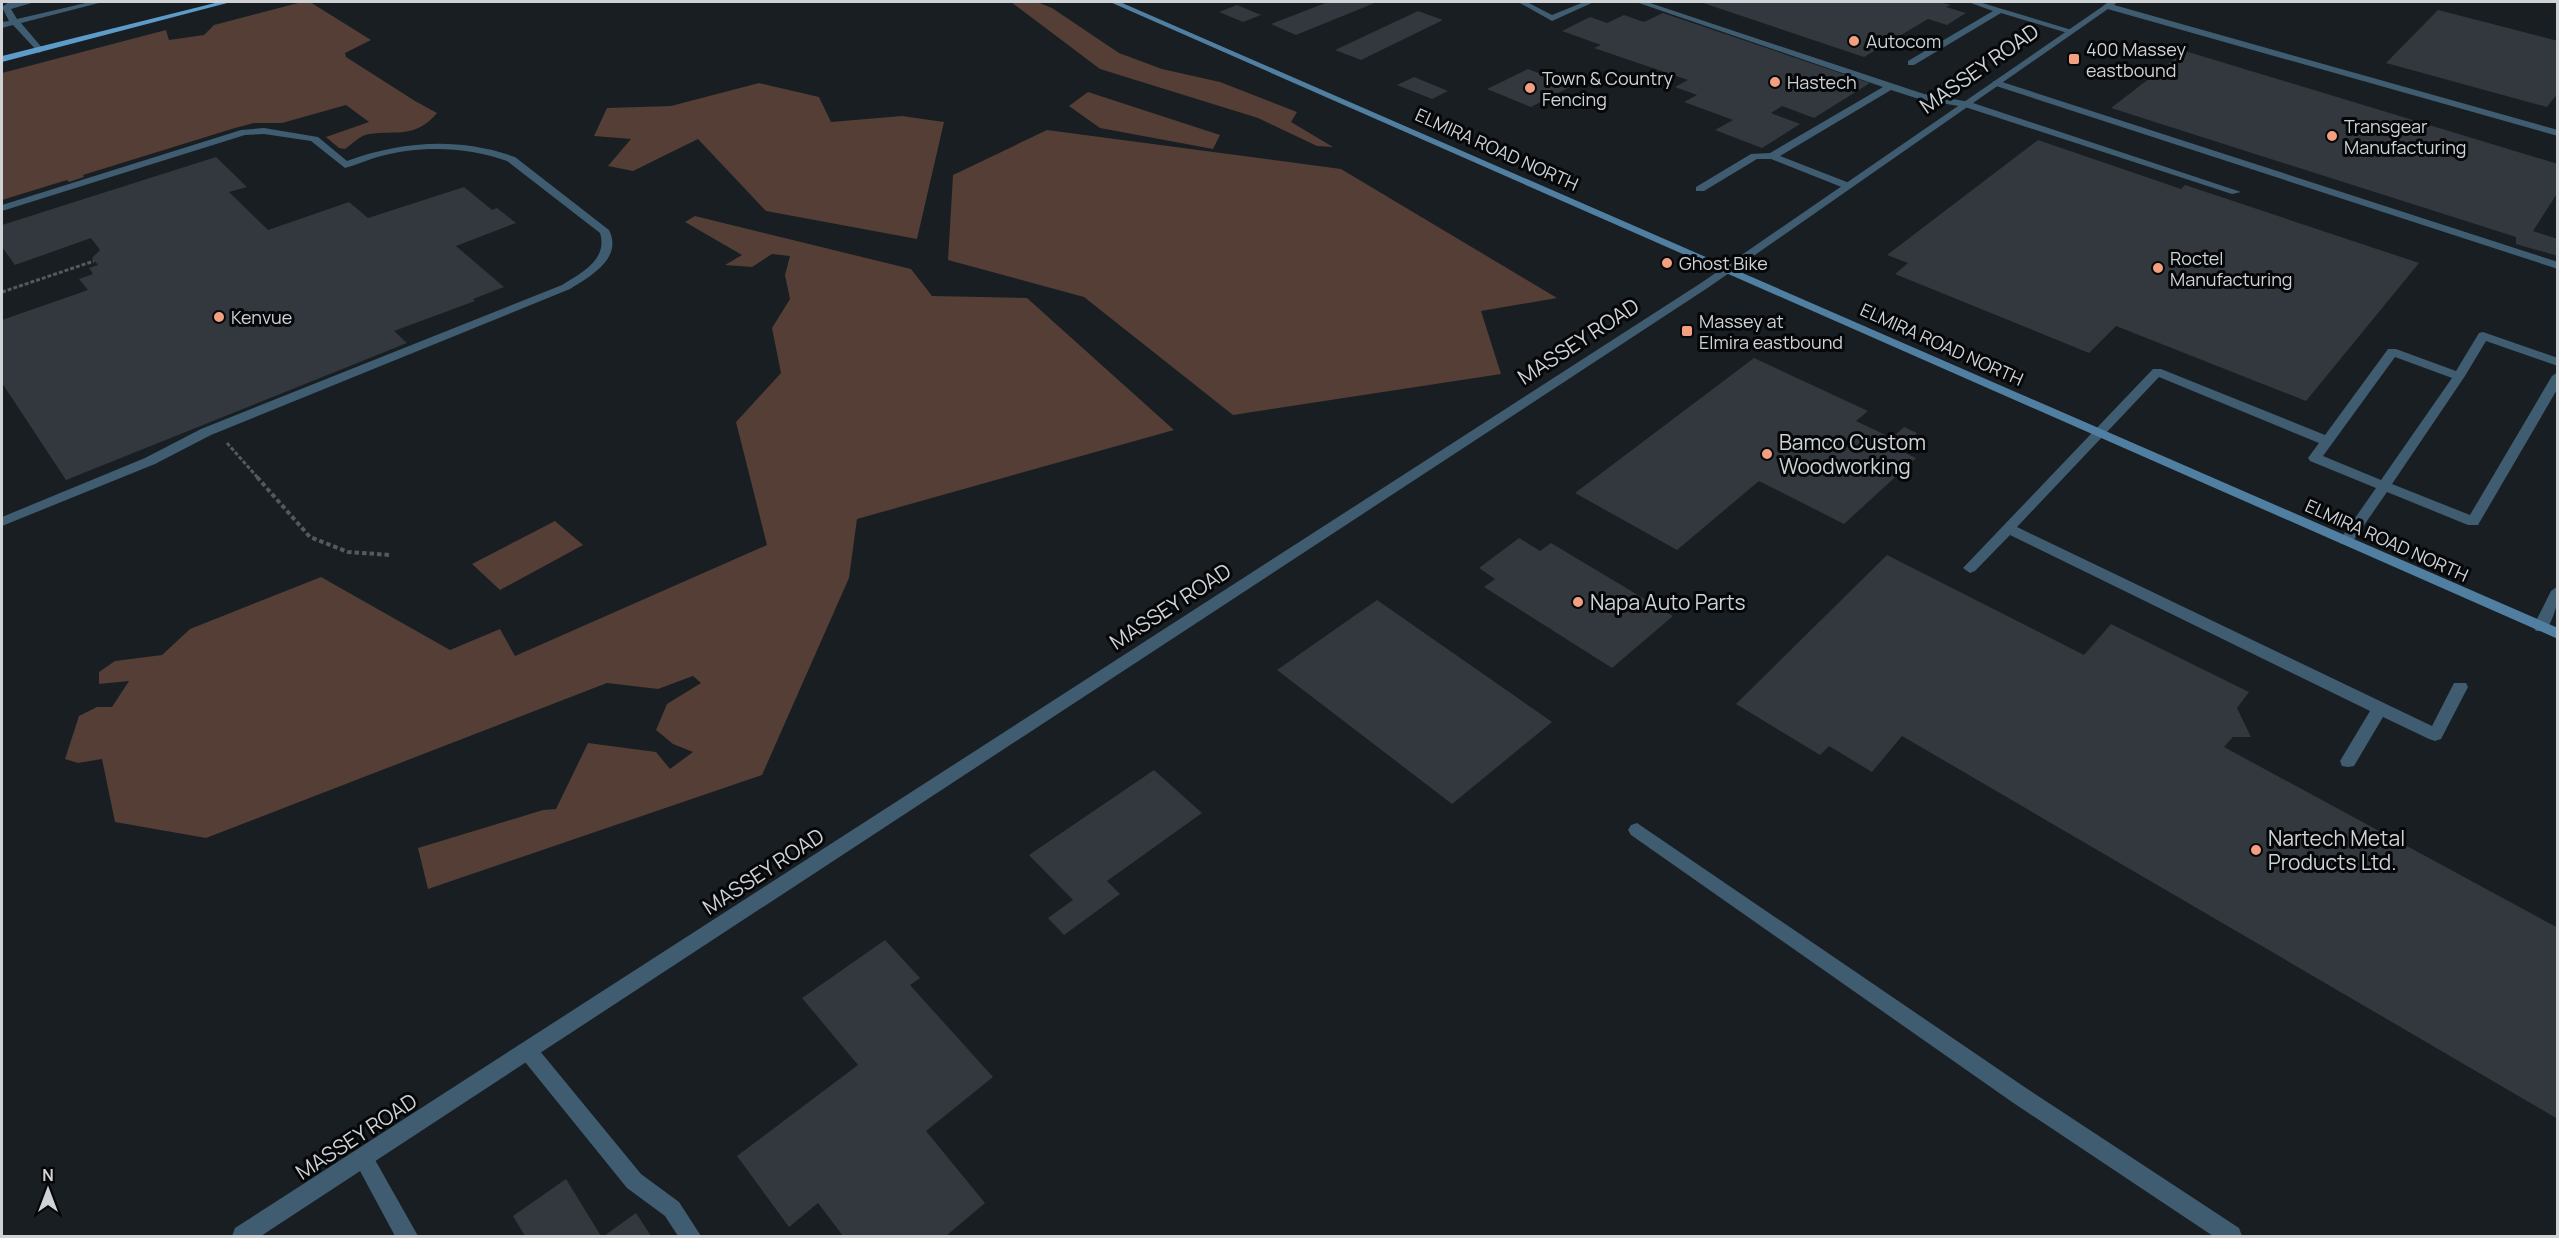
<svg xmlns="http://www.w3.org/2000/svg" width="2559" height="1238" font-family="Manrope,sans-serif">
	<rect width="100%" height="100%" fill="#181e22"/>
	<g fill="#543e36">
		<path d="M302,2H310L371,40L345,53L346,57L415,101L437,113C415,139 397,130 369,134C361,135 352,144 345,149L339,148L326,137L369,122L346,105L282,123H254L235,128L83,175L84,177L69,182L67,180L2,200V73L166,30L169,40L204,35L214,25Z"/>
		<path d="M1011,2H1037L1052,8L1119,53L1162,69L1220,82L1297,112L1291,122L1333,147L1317,146L1258,118L1100,69Z"/>
		<path d="M759,83L819,97L831,122L902,116L944,122L917,239L766,211L698,139L633,171L608,166L631,139L594,136L607,108L671,106Z"/>
		<path d="M1088,92L1220,135L1213,149L1100,128L1069,106Z"/>
		<path d="M1047,130L1341,169L1557,298L1481,311L1501,374L1233,415L1084,297L948,260L953,175Z"/>
		<path d="M695,216L911,269L932,296L1027,298L1174,430L857,519L849,578L762,775L428,889L418,848L543,810L556,809L588,743L656,752L670,769L693,752L673,744L656,730L667,704L701,683L693,676L658,689L607,683L206,838L115,822L102,759L78,763L65,759L79,716L97,707H112L129,681L99,684V672L115,661L162,655L190,629L321,577L450,650L500,629L515,656L767,545L736,422L781,373L772,328L790,299L785,275L790,256L772,254L752,267L725,265L742,255L685,222Z"/>
		<path d="M555,521L583,545L500,590L472,564Z"/>
	</g>
	<g fill="#32383d">
		<path d="M1328,2H1377L1296,35L1271,24Z"/>
		<path d="M1700,2H1940L1951,5L1946,7L1966,13L1947,25L1928,19L1864,57Z"/>
		<path d="M1237,5L1261,15L1243,22L1219,12Z"/>
		<path d="M2438,10L2558,41V93L2547,107L2386,63Z"/>
		<path d="M1418,11L1443,20L1361,60L1335,50Z"/>
		<path d="M1663,13L1870,83L1814,118L1782,106L1771,113L1800,124L1762,148L1715,130L1733,120L1684,102L1697,95L1675,87L1688,80L1594,48L1601,45L1562,31L1590,17L1607,23L1624,15L1644,22Z"/>
		<path d="M2185,51L2558,164V192L2533,231L2558,239V256L2516,244V237L2111,108Z"/>
		<path d="M1528,69L1572,86L1531,107L1487,89Z"/>
		<path d="M1414,77L1448,91L1432,99L1397,85Z"/>
		<path d="M2038,140L2181,189L2185,185L2419,263L2306,401L2116,326L2089,353L1895,274L1908,263L1887,255Z"/>
		<path d="M216,157L247,187L229,192L268,230L349,202L368,218L464,187L492,210L497,208L516,223L456,246L504,287L473,299L475,301L394,331L407,343L66,480L2,383V320L88,290L79,279L93,274L89,268L98,265L92,258L100,250L91,238L15,265L2,247V225Z"/>
		<path d="M1754,358L1868,411L1856,421L1892,438L1904,427L1917,433L1899,450L1916,458L1844,524L1759,481L1677,550L1575,493Z"/>
		<path d="M1519,538L1540,551L1551,543L1673,616L1612,668L1484,587L1495,579L1479,568Z"/>
		<path d="M1887,555L2084,655L2111,624L2249,692L2237,708L2251,737H2233L2224,747L2558,928V1119L1902,736L1872,772L1829,746L1820,755L1736,704Z"/>
		<path d="M1377,600L1552,722L1452,804L1277,670Z"/>
		<path d="M1154,770L1202,813L1107,881L1120,894L1064,935L1048,918L1073,900L1029,855Z"/>
		<path d="M885,940L920,978L910,985L993,1077L926,1131L985,1203L946,1236H843L818,1203L789,1227L737,1156L858,1065L802,998Z"/>
		<path d="M566,1179L601,1236H525L513,1216Z"/>
		<path d="M636,1213L651,1236H604Z"/>
	</g>
	<g fill="none" stroke-linecap="round" stroke-linejoin="round">
		<g stroke="#54595d" stroke-width="3" stroke-dasharray="4 2" stroke-linecap="butt">
			<path d="M2,292L94,261"/>
			<path d="M227,443L259,479"/>
		</g>
		<path stroke="#54595d" stroke-width="4" stroke-dasharray="4.5 3" stroke-linecap="butt" d="M257,477L310,537L348,552L390,555"/>
		<g fill="#3f5c71" fill-rule="evenodd">
			<path d="M9,2H35L11,9L17,19L90,2H103L21,23L44,50L39,53L13,25L2,28V22L9,21L2,7Z"/>
			<path d="M1518,2H1527L1552,15L1584,2H1594L1552,21Z"/>
			<path d="M1636,2H1647L1924,94L1970,102L2241,192L2232,194L1965,107L1922,100L1891,90L1780,156L1852,184V188H1844L1771,159H1757L1704,191H1696V187L1751,154L1770,153L1883,87Z"/>
			<path d="M1968,2H1979L2075,31L2071,34L2001,13L1914,65H1908V61L1993,11Z"/>
			<path d="M2107,3L2558,130V136L2104,8L2103,6Z"/>
			<path d="M1993,81H1999L2558,262V269L1993,85Z"/>
			<path d="M264,128L318,137L347,161C402,141 459,137 515,157L609,230C623,258 591,276 570,289L211,435L155,464L2,526V517L145,458L201,429L562,285C581,273 608,260 600,233L507,161C468,147 422,145 381,156C369,159 357,165 345,168L311,141L264,134L245,135L2,211V205L241,130Z"/>
			<path d="M2483,332L2558,358V366L2486,341L2465,376L2392,484L2470,515L2552,376L2558,372V388L2478,525H2468L2387,492L2351,544H2341L2339,541L2376,488L2310,461L2308,458L2319,443L2159,377L2017,527L2432,726L2454,683H2466L2468,687L2441,739L2435,741L2429,739L2383,717L2354,766L2348,767L2342,766L2340,761L2370,711L2010,535L1975,571L1970,573L1963,568L2153,369H2161L2325,435L2388,349H2396L2456,371L2479,333ZM2395,357L2452,378L2381,480L2323,456Z"/>
			<path d="M2558,586C2558,604 2555,615 2546,631H2536L2533,627L2551,591Z"/>
			<path d="M1637,823L2026,1088L2239,1228L2242,1236H2213L2012,1102L1631,835L1628,830L1631,825Z"/>
			<path d="M528,1042L535,1045L641,1174L679,1202L701,1236H678L665,1216L627,1188L521,1057L518,1051L521,1045Z"/>
			<path d="M363,1148L370,1151L418,1236H395L353,1158L356,1151Z"/>
		</g>
		<path fill="#3f5c71" fill-rule="evenodd" d="M2109,2H2118L1709,287L261,1236H232L235,1228L1701,283Z"/>
		<path fill="#507fa2" fill-rule="evenodd" d="M1110,2H1120L2558,628V639Z"/>
		<path fill="#5d9bc8" fill-rule="evenodd" d="M219,2H231L2,62V56Z"/>
	</g>
	<g fill="#f3a081" stroke="#060709" stroke-width="2">
		<circle cx="1854" cy="41" r="6"/>
		<rect x="2068" y="53" width="12" height="12" rx="3"/>
		<circle cx="1775" cy="82" r="6"/>
		<circle cx="1530" cy="88" r="6"/>
		<circle cx="2332" cy="136" r="6"/>
		<circle cx="1667" cy="263" r="6"/>
		<circle cx="2158" cy="268" r="6"/>
		<circle cx="219" cy="317" r="6"/>
		<rect x="1681" y="325" width="12" height="12" rx="3"/>
		<circle cx="1767" cy="454" r="6"/>
		<circle cx="1578" cy="602" r="6"/>
		<circle cx="2256" cy="850" r="6"/>
	</g>
	<g text-anchor="middle" dominant-baseline="central" stroke-width="6" stroke-linejoin="round" paint-order="stroke">
		<g font-size="18" fill="#cfd3d6" stroke="#060709" text-anchor="start">
			<text x="1866" y="41">Autocom</text>
			<text x="2086" y="49">400 Massey<tspan x="2086" dy="21">eastbound</tspan></text>
			<text x="1542" y="78">Town &amp; Country<tspan x="1542" dy="21">Fencing</tspan></text>
			<text x="1787" y="82">Hastech</text>
			<text x="2344" y="126">Transgear<tspan x="2344" dy="21">Manufacturing</tspan></text>
			<text x="2170" y="258">Roctel<tspan x="2170" dy="21">Manufacturing</tspan></text>
			<text x="1679" y="263">Ghost Bike</text>
			<text x="231" y="317">Kenvue</text>
			<text x="1699" y="321">Massey at<tspan x="1699" dy="21">Elmira eastbound</tspan></text>
		</g>
		<g font-size="18" fill="#cfd3d6" stroke="#060709">
			<text transform="translate(1497 149) rotate(24)">ELMIRA ROAD NORTH</text>
			<text transform="translate(1942 344) rotate(24)">ELMIRA ROAD NORTH</text>
			<text transform="translate(2387 540) rotate(24)">ELMIRA ROAD NORTH</text>
		</g>
		<g font-size="21" fill="#cfd3d6" stroke="#060709">
			<text transform="translate(1979 68) rotate(-35)">MASSEY ROAD</text>
			<text transform="translate(1578 341) rotate(-33)">MASSEY ROAD</text>
			<text transform="translate(1170 606) rotate(-33)">MASSEY ROAD</text>
			<text transform="translate(763 871) rotate(-33)">MASSEY ROAD</text>
			<text transform="translate(356 1136) rotate(-33)">MASSEY ROAD</text>
		</g>
		<g font-size="21" fill="#cfd3d6" stroke="#060709" text-anchor="start">
			<text x="1779" y="442">Bamco Custom<tspan x="1779" dy="24">Woodworking</tspan></text>
			<text x="1590" y="602">Napa Auto Parts</text>
			<text x="2268" y="838">Nartech Metal<tspan x="2268" dy="24">Products Ltd.</tspan></text>
		</g>
	</g>
	<rect width="2559" height="1238" fill="none" stroke="#cfd3d6" stroke-width="6"/>
	<g transform="translate(48 1190)" stroke="#060709" stroke-width="4.5" paint-order="stroke">
	<path d="M0-4.5L10 22L0 15L-10 22Z" fill="#cfd3d6"/>
	<text y="-9" font-size="16" font-weight="bold" text-anchor="middle" fill="#cfd3d6">N</text>
	</g>
</svg>
